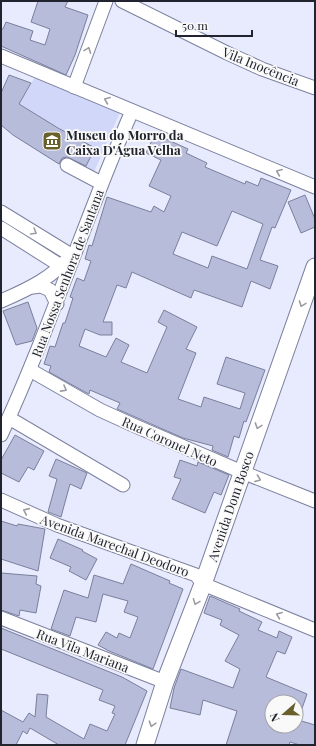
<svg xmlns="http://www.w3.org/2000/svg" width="316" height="746" font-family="'Playfair Display',serif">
	<rect width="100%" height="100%" fill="#e8ebfe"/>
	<path fill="#d1d7f9" d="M36,75L121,110L90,181L45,156L5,128Z"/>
	<g fill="#b7bcdb" stroke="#7a7f9b" fill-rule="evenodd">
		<path d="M38,1H68L65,7L88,15L75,55L66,75L1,46V29H3L6,22L33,31L30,40L45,45L50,29L31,22Z"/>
		<path d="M9,75L31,83L19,104L58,128L95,148L86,166L67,157L62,158L59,164L13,135L1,125V93Z"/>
		<path d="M155,134L188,149L186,153L207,163L205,167L245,184L246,181L258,186L261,178L291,190L275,228L272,227L260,260L278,266L270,289L251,281L242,307L194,290L191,298L132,272L126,288L117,285L103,322H112V335H100L85,329L79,346L106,357L116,338L129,345L121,362L147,373L167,327L158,322L164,310L197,327L186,349L196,353L178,399L201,407L204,397L240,409L245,393L217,384L226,357L265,370L246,422L244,421L239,438L234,436L228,457L212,450L213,446L183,438L117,409L120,403L90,390L89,394L85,392L49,372L51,366L44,364L50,346L55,347L63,323H65L73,298L70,297L77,278L84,281L91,261L85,259L89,245L92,246L107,197L151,212L154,206L164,212L171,196L149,186L161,160L146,153ZM232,211L263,224L247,269L212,256L208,268L173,254L182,232L217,246Z"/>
		<path d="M305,195L315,219V227L301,233L288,202Z"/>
		<path d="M28,302L37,328L32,341L16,345L3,311Z"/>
		<path d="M15,435L44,451L34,470L28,467L19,482L1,473V460Z"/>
		<path d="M56,459L87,473L81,489L70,484L61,517L48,512L57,479L49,476Z"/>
		<path d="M180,460L197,466L198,462L229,475L221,495L214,492L205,513L172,499L181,479L174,477Z"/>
		<path d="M1,521L17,526L18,524L45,529L38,571L1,559Z"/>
		<path d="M58,539L83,550L82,551L97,559L86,580L69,571L71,567L50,558Z"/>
		<path d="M131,564L170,581L169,583L183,589L153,669L109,651L98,645L106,632L117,638L119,633L130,638L138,617L124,612L128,601L103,594L96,622L76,617L70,636L51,629L64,590L88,598L94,575L123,584Z"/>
		<path d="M1,573L37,576L36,584L41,586L36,613L20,610L19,616L1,610Z"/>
		<path d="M210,596L240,609L239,611L262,622L258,630L277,638L279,631L292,637L285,654L277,651L266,677L307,694L298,720L315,725V745H300L290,742L289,745H226L237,711L203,700L200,715L170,708L174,688L181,669L233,688L240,669L225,661L239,635L220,625L222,620L204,613ZM272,702H296V726H272Z"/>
		<path d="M1,628L122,677L147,691L125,745H59L30,728L27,734L23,731L16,745H1V710L23,722L29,713L35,717L37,694L48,695L46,717L84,739L90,724L107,731L115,714L112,713L115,706L99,700L103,690L1,649Z"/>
	</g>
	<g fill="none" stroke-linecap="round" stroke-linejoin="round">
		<defs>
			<g id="minor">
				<path d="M122,1L227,53L262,69L315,88"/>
				<path d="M1,56L315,187"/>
				<path d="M74,87L106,1"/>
				<path d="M67,165L101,183"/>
				<path d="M1,212L71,255"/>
				<path d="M1,228L61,266"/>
				<path d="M33,287L41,286L50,290L57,304"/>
				<path d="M1,301C29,289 54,277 73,253"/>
				<path d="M30,370L100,410L133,425L242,472L315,501"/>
				<path d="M9,418L123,485"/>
				<path d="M1,435C50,329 85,218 132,111"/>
				<path d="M1,500L57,525L196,575L203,584L315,630"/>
				<path d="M1,618L165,682"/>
			</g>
			<path id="major" d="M145,745L165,682L203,584L315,267"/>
		</defs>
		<use href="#minor" stroke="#7c819e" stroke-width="15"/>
		<use href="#major" stroke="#7c819e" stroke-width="19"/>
		<use href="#minor" stroke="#fff" stroke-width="13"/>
		<use href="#major" stroke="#fff" stroke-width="17"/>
	</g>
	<defs><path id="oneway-chevron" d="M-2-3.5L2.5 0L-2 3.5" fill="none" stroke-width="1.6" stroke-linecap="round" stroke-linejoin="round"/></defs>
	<g stroke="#9b9ca1">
		<use href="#oneway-chevron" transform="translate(88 50) rotate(-69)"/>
		<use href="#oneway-chevron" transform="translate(107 100) rotate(-158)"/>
		<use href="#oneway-chevron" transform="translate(279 172) rotate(-157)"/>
		<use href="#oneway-chevron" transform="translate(34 232) rotate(31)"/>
		<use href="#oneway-chevron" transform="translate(302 304) rotate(110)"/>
		<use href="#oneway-chevron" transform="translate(64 389) rotate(29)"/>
		<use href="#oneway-chevron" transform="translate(258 426) rotate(110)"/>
		<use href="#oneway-chevron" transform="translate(258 479) rotate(21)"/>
		<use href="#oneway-chevron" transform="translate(26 511) rotate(-156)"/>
		<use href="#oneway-chevron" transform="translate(196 602) rotate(111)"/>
		<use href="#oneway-chevron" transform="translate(279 615) rotate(-158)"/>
		<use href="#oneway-chevron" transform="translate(152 724) rotate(108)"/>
	</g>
	<defs>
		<symbol id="museum-square" viewBox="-11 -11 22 22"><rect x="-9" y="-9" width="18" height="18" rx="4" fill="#6a602c" stroke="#f9f9f9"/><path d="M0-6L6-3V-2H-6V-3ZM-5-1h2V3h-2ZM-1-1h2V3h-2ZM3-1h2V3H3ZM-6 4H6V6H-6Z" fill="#fff"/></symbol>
	</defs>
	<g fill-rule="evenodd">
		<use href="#museum-square" x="41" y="130" width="22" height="22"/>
	</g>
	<g text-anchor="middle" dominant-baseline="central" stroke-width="3.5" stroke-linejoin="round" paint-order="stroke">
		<g font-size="13" fill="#21232e" stroke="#f9f9f9">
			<text transform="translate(261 66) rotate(22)">Vila Inocência</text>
			<text transform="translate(67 273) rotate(-69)">Rua Nossa Senhora de Santana</text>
			<text transform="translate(170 441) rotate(24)">Rua Coronel Neto</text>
			<text transform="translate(230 506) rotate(-71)">Avenida Dom Bosco</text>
			<text transform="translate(115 545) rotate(20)">Avenida Marechal Deodoro</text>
			<text transform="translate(83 650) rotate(21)">Rua Vila Mariana</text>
		</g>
		<g font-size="13" font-weight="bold" fill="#21232e" stroke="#f9f9f9" text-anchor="start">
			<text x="66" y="134">Museu do Morro da<tspan x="66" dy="15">Caixa D'Água Velha</tspan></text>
		</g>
	</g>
	<rect width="316" height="746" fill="none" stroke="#21232e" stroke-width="4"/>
	<g transform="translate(284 714) rotate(250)"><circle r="19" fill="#f9f9f9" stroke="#a3a3a8"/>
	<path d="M0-3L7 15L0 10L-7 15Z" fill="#6a602c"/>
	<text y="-6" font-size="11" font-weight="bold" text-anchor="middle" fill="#21232e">N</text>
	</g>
	<path d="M176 30v6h76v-6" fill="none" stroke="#21232e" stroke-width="2"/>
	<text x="182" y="30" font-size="12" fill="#21232e" stroke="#f9f9f9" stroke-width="3" paint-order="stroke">50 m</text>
</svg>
